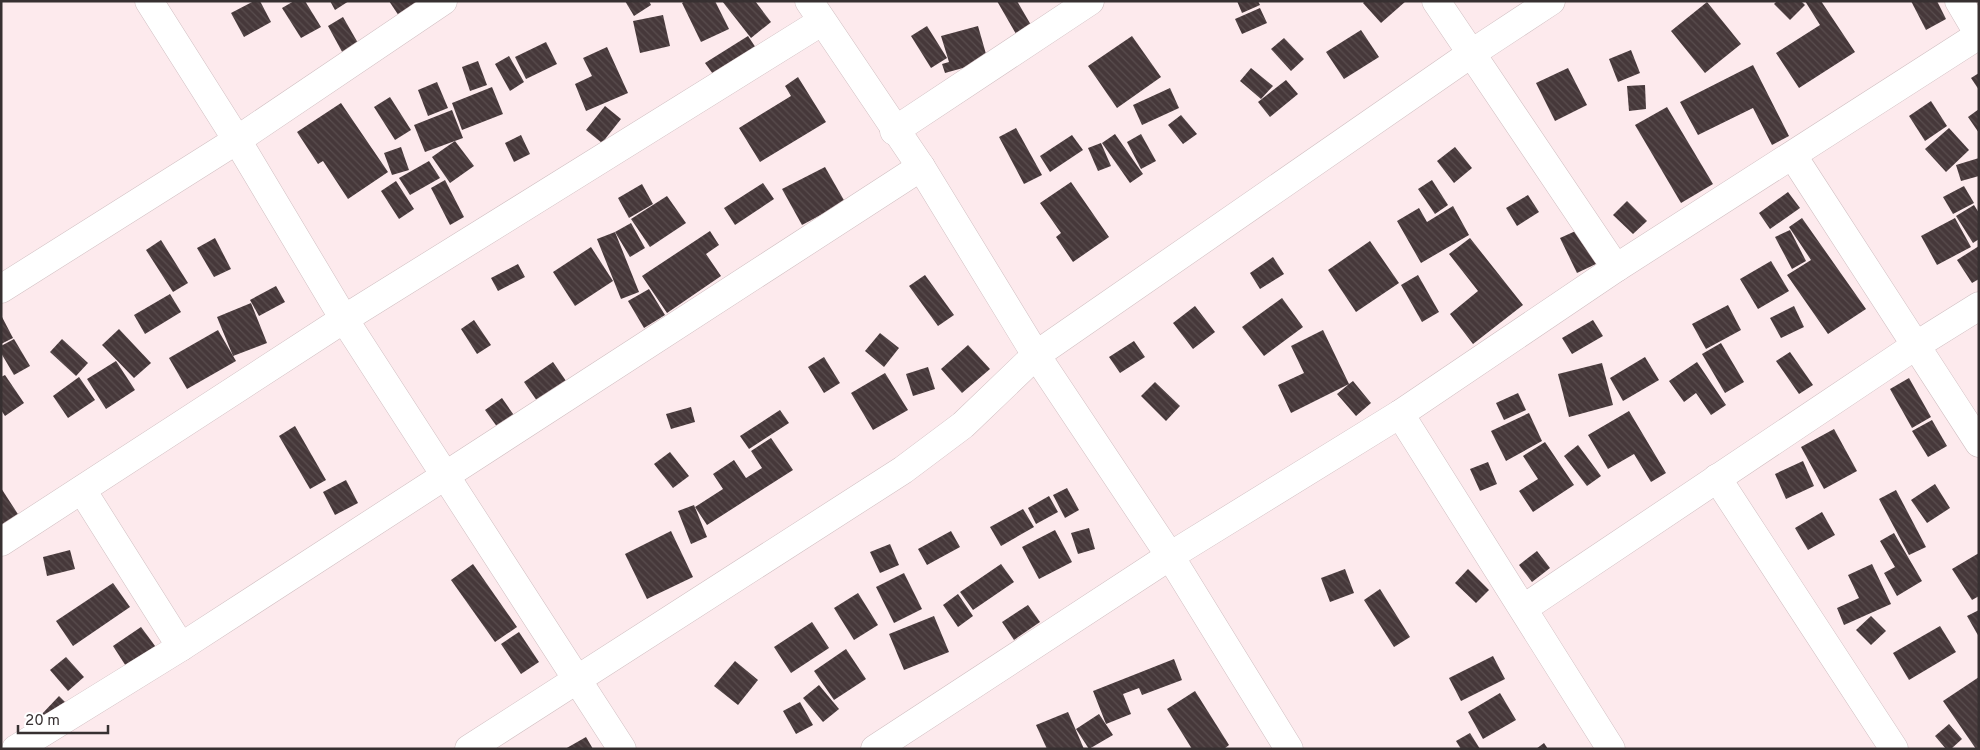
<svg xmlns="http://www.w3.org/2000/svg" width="1980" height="750" font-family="Overpass,sans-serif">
	<defs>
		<pattern id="building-back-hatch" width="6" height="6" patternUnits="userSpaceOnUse" patternTransform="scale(1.25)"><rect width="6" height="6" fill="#46383a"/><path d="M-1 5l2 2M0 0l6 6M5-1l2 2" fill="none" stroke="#594d4e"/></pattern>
	</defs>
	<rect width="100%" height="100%" fill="#fdeaed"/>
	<g fill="url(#building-back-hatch)">
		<path d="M254,1H260L271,22L244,37L231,13Z"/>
		<path d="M294,1H305L321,27L301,38L282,8Z"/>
		<path d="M330,1H349L335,10Z"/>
		<path d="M389,1H421L399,16Z"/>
		<path d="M625,1H649L651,5L634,16Z"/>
		<path d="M685,1H715L729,29L701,42L682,3Z"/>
		<path d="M722,1H755L771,22L751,38Z"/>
		<path d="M997,1H1017L1031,25L1016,34Z"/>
		<path d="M1237,1H1258L1260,5L1242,13Z"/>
		<path d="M1365,1H1406L1381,23L1363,3Z"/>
		<path d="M1777,1H1801L1805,5L1790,20L1774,4Z"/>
		<path d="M1805,1H1821L1855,52L1799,88L1776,53L1820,25Z"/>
		<path d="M1911,1H1937L1946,19L1926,30Z"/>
		<path d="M1707,2L1741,44L1705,73L1671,31Z"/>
		<path d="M1260,8L1267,23L1242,34L1235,19Z"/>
		<path d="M663,15L670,46L640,53L633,21Z"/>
		<path d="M343,17L362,50L346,59L328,26Z"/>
		<path d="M927,26L947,58L931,68L911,36Z"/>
		<path d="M978,26L988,61L945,73L942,64L949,62L941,36Z"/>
		<path d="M1361,30L1379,57L1344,79L1326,52Z"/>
		<path d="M748,36L760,54L718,81L705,63Z"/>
		<path d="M1132,36L1161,77L1117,108L1088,66Z"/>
		<path d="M1284,38L1304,59L1291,71L1271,49Z"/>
		<path d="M546,42L557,64L526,79L515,57Z"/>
		<path d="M607,47L628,93L586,111L575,84L592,76L583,58Z"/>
		<path d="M1631,50L1640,73L1618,82L1609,59Z"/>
		<path d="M509,56L524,82L510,91L495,64Z"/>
		<path d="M478,61L487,85L470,91L462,67Z"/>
		<path d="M1753,65L1789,136L1772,145L1753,108L1698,135L1680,102Z"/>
		<path d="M1251,68L1273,86L1261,99L1240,81Z"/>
		<path d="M1568,68L1587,105L1555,121L1536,83Z"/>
		<path d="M1979,73V90L1971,78Z"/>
		<path d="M798,77L826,122L760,162L739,128L791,96L785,86Z"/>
		<path d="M1286,80L1298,94L1270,117L1258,102Z"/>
		<path d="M437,82L448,108L428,116L418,90Z"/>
		<path d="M1645,85L1646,109L1629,111L1627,86Z"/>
		<path d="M492,87L503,114L462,130L452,103Z"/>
		<path d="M1170,88L1179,108L1142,125L1133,105Z"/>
		<path d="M390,97L411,130L395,140L374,107Z"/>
		<path d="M1931,101L1947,126L1925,141L1909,116Z"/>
		<path d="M341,103L388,172L348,199L323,161L318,164L297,132Z"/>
		<path d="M605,106L621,119L602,143L586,130Z"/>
		<path d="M1667,107L1713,184L1681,203L1635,125Z"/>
		<path d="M1979,109V133L1968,117Z"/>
		<path d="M452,110L463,138L425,152L414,125Z"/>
		<path d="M1181,115L1197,134L1183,144L1168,125Z"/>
		<path d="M1016,128L1042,175L1024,184L999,137Z"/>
		<path d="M1949,128L1969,150L1946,172L1925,149Z"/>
		<path d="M1115,134L1143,174L1130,183L1102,143Z"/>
		<path d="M1141,134L1156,161L1141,169L1127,142Z"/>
		<path d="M521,135L530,154L514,162L505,143Z"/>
		<path d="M1072,135L1083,150L1050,172L1040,156Z"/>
		<path d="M455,141L474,166L450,183L432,157Z"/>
		<path d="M1101,143L1111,166L1098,171L1088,148Z"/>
		<path d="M401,147L409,170L392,175L384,153Z"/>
		<path d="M1455,147L1472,168L1454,183L1437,161Z"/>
		<path d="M1979,158V176L1961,181L1956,165Z"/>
		<path d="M429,161L440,178L410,195L399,178Z"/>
		<path d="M825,167L845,202L802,225L782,189Z"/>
		<path d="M445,180L464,217L450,225L431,188Z"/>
		<path d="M1432,180L1448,205L1435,214L1418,189Z"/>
		<path d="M396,181L414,209L399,219L381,191Z"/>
		<path d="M1071,182L1109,237L1073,262L1056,237L1061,233L1040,203Z"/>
		<path d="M763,183L774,199L735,225L724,208Z"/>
		<path d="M642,184L653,204L629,218L618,198Z"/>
		<path d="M1964,186L1974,203L1953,214L1943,197Z"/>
		<path d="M1788,192L1800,208L1770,229L1759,213Z"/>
		<path d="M1528,195L1539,212L1517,226L1506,208Z"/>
		<path d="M667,196L686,223L650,247L631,219Z"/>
		<path d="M1627,201L1647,221L1633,234L1613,215Z"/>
		<path d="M1974,205L1979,213V239L1973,243L1956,216Z"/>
		<path d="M1453,206L1469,235L1421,263L1397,221L1419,208L1427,222Z"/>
		<path d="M1802,218L1866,309L1828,334L1787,275L1811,260L1789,227Z"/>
		<path d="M1955,218L1971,247L1937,265L1921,236Z"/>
		<path d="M631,223L645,248L630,257L615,232Z"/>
		<path d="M1580,229L1598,263L1577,273L1560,238Z"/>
		<path d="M1790,230L1806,261L1792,269L1775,237Z"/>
		<path d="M710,231L719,245L706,254L721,276L667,313L642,276Z"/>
		<path d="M615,232L639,292L621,299L597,239Z"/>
		<path d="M215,238L231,269L214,277L197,248Z"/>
		<path d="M1470,238L1523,305L1473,344L1450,314L1478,291L1449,254Z"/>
		<path d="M161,240L188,283L173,292L146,250Z"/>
		<path d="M1370,241L1399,283L1356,312L1328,270Z"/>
		<path d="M1979,246V279L1972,283L1957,260Z"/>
		<path d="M591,247L613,281L575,306L553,272Z"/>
		<path d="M1273,257L1284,274L1260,289L1250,273Z"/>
		<path d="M1771,261L1789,291L1758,309L1740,279Z"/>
		<path d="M518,264L525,277L498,291L491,278Z"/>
		<path d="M925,275L954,315L938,326L909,286Z"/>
		<path d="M1418,275L1439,312L1422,322L1401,285Z"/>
		<path d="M276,286L285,302L259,316L250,300Z"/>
		<path d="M649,289L665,315L644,328L628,301Z"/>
		<path d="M170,294L181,312L145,334L134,315Z"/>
		<path d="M1282,298L1303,327L1264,356L1242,327Z"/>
		<path d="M251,303L267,343L233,356L217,317Z"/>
		<path d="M1728,305L1741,330L1706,349L1692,324Z"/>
		<path d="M1195,306L1215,332L1193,349L1173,323Z"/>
		<path d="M1794,306L1804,327L1781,338L1770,318Z"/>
		<path d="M1,315L13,338L1,344Z"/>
		<path d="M474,320L491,345L477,354L461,329Z"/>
		<path d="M1593,320L1603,336L1572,354L1562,338Z"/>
		<path d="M119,329L151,363L134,378L102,345Z"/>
		<path d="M218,330L236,361L187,389L169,358Z"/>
		<path d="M1323,330L1349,384L1353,381L1371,403L1356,416L1337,394L1349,384L1291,413L1278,385L1304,373L1291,346Z"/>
		<path d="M880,333L899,348L884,367L865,351Z"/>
		<path d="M14,339L30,366L14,375L1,353V346Z"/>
		<path d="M62,339L88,363L76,376L50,352Z"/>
		<path d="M1134,341L1145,357L1120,373L1109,357Z"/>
		<path d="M1721,343L1744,382L1725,393L1702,354Z"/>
		<path d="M968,345L990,369L962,393L941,369Z"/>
		<path d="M1790,352L1813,385L1799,394L1776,361Z"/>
		<path d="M824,357L840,383L824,393L808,367Z"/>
		<path d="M1645,357L1659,380L1623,401L1610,378Z"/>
		<path d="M116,361L135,390L106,409L87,379Z"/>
		<path d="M553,362L575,394L546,414L524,382Z"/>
		<path d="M1697,362L1726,405L1711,415L1696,393L1684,402L1669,381Z"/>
		<path d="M1602,363L1613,405L1569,417L1558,374Z"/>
		<path d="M928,367L935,389L913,396L906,374Z"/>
		<path d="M885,373L908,410L873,430L851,393Z"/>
		<path d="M5,375L24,403L5,416L1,410V377Z"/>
		<path d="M79,377L95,400L68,418L53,396Z"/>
		<path d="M1909,378L1931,417L1912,428L1890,389Z"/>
		<path d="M1155,382L1180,406L1166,421L1141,396Z"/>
		<path d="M1518,393L1526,410L1504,420L1496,403Z"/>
		<path d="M502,398L520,424L503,435L485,410Z"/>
		<path d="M691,407L695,422L671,429L666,414Z"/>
		<path d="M780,410L789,423L749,449L740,436Z"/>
		<path d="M1629,411L1666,473L1651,482L1634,454L1608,469L1588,435Z"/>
		<path d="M1529,413L1542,441L1506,461L1491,431Z"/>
		<path d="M1932,420L1947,446L1928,457L1912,431Z"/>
		<path d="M295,426L326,480L310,489L279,436Z"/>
		<path d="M1834,429L1857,471L1824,489L1801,447Z"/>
		<path d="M771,438L793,470L707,525L695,507L723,489L713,474L734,460L746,478L762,468L751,451Z"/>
		<path d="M1545,442L1574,485L1533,512L1519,491L1538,479L1523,456Z"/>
		<path d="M1578,445L1601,476L1587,486L1564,456Z"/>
		<path d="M670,452L689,476L673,488L654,464Z"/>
		<path d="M1803,461L1814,486L1786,499L1775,474Z"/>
		<path d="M1488,462L1497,484L1480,491L1470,469Z"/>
		<path d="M346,480L358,503L335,515L323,492Z"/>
		<path d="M1935,484L1950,508L1927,523L1911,500Z"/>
		<path d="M1,488L25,525L1,527Z"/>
		<path d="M1067,488L1079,510L1065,518L1053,495Z"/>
		<path d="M1896,490L1926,547L1909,555L1879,499Z"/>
		<path d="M1049,496L1058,512L1036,524L1028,508Z"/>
		<path d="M694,505L707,537L691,544L678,511Z"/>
		<path d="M1023,509L1034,527L1001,546L990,527Z"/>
		<path d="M1822,512L1835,535L1808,550L1795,528Z"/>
		<path d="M1089,528L1095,549L1078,554L1071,533Z"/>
		<path d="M1055,530L1072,562L1039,579L1022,547Z"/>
		<path d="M671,531L693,577L647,599L625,554Z"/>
		<path d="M951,531L960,547L927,565L918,549Z"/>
		<path d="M1894,533L1922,581L1897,596L1884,573L1895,567L1880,541Z"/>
		<path d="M890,544L899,565L880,573L870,552Z"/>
		<path d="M70,550L75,569L47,576L43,557Z"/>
		<path d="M1537,551L1550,568L1532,582L1519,565Z"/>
		<path d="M1979,553V596L1972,600L1952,569Z"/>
		<path d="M473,564L517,627L495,642L451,580Z"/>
		<path d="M1001,564L1014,582L973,610L960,592Z"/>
		<path d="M1872,564L1891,604L1844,625L1837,608L1859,598L1848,575Z"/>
		<path d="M1345,569L1354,593L1330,602L1321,578Z"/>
		<path d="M1468,569L1489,590L1476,603L1455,583Z"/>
		<path d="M904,573L922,609L894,623L876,587Z"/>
		<path d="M113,583L130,607L73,646L56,621Z"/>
		<path d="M1380,589L1410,637L1394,647L1364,600Z"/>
		<path d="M858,593L878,625L854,640L834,608Z"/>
		<path d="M958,594L973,616L958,627L943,605Z"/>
		<path d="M1028,605L1040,622L1014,640L1002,622Z"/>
		<path d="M1979,610V637L1967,616Z"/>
		<path d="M934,616L949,652L904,670L889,634Z"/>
		<path d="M1871,616L1886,631L1871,645L1856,630Z"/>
		<path d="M812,622L829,648L791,673L774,647Z"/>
		<path d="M1940,626L1956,652L1909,680L1893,653Z"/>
		<path d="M141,627L161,654L131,674L113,646Z"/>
		<path d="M519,632L539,662L521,674L501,644Z"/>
		<path d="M846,649L866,679L834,700L814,671Z"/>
		<path d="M1493,656L1505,679L1461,701L1449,678Z"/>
		<path d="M66,657L84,677L68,691L50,670Z"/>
		<path d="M1174,659L1182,680L1142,695L1139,688L1123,694L1131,714L1106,724L1093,691Z"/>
		<path d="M735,661L758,680L738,705L714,686Z"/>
		<path d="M1979,677V749H1976L1943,701Z"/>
		<path d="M819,685L839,709L823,722L803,698Z"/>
		<path d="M1195,691L1229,745L1224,749H1192L1167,709Z"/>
		<path d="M1500,693L1516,720L1483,739L1468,712Z"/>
		<path d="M59,696L73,710L54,728L41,715Z"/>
		<path d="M800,702L813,725L796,734L783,711Z"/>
		<path d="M1068,712L1084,749H1047L1036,725Z"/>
		<path d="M1099,714L1113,735L1089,749L1076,729Z"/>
		<path d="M1949,724L1962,739L1951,749H1946L1935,736Z"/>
		<path d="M1470,733L1480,749H1461L1456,741Z"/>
		<path d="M586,737L593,749H565Z"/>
		<path d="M1544,743L1548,749H1536Z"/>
	</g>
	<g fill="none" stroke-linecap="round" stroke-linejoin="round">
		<defs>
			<g id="minor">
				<path d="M149,1L237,140L344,319L622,749"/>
				<path d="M1436,1L1616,268"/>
				<path d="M1959,1L1979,35"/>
				<path d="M894,131L1090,1"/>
				<path d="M1793,156L1979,443"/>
				<path d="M1,289L237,140L443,1"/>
				<path d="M1400,414L1611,749"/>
				<path d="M1717,478L1894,749"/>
				<path d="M82,490L181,647"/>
				<path d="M1,542L344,319L821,22"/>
				<path d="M1524,608L1915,346L1979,306"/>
				<path d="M16,749L181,647L921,167"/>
				<path d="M469,749L903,470L963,425L1036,355"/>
				<path d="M875,749L1170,556L1400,414L1616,268L1979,35"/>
			</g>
			<g id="tertiary">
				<path d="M809,1L921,167L1036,355L1170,556L1289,749"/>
				<path d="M1036,355L1472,53L1551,1"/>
			</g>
		</defs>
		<use href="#minor" stroke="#d1bfc2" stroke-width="29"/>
		<use href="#tertiary" stroke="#d1bfc2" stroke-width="29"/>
		<use href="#minor" stroke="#fff" stroke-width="28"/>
		<use href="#tertiary" stroke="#fff" stroke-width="28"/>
	</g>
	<rect width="1980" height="750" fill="none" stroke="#373031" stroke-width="5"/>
	<path d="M18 725v8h90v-8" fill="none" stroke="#373031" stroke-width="2.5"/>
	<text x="25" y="725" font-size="15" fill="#373031" stroke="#ffffff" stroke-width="4" paint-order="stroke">20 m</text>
</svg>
